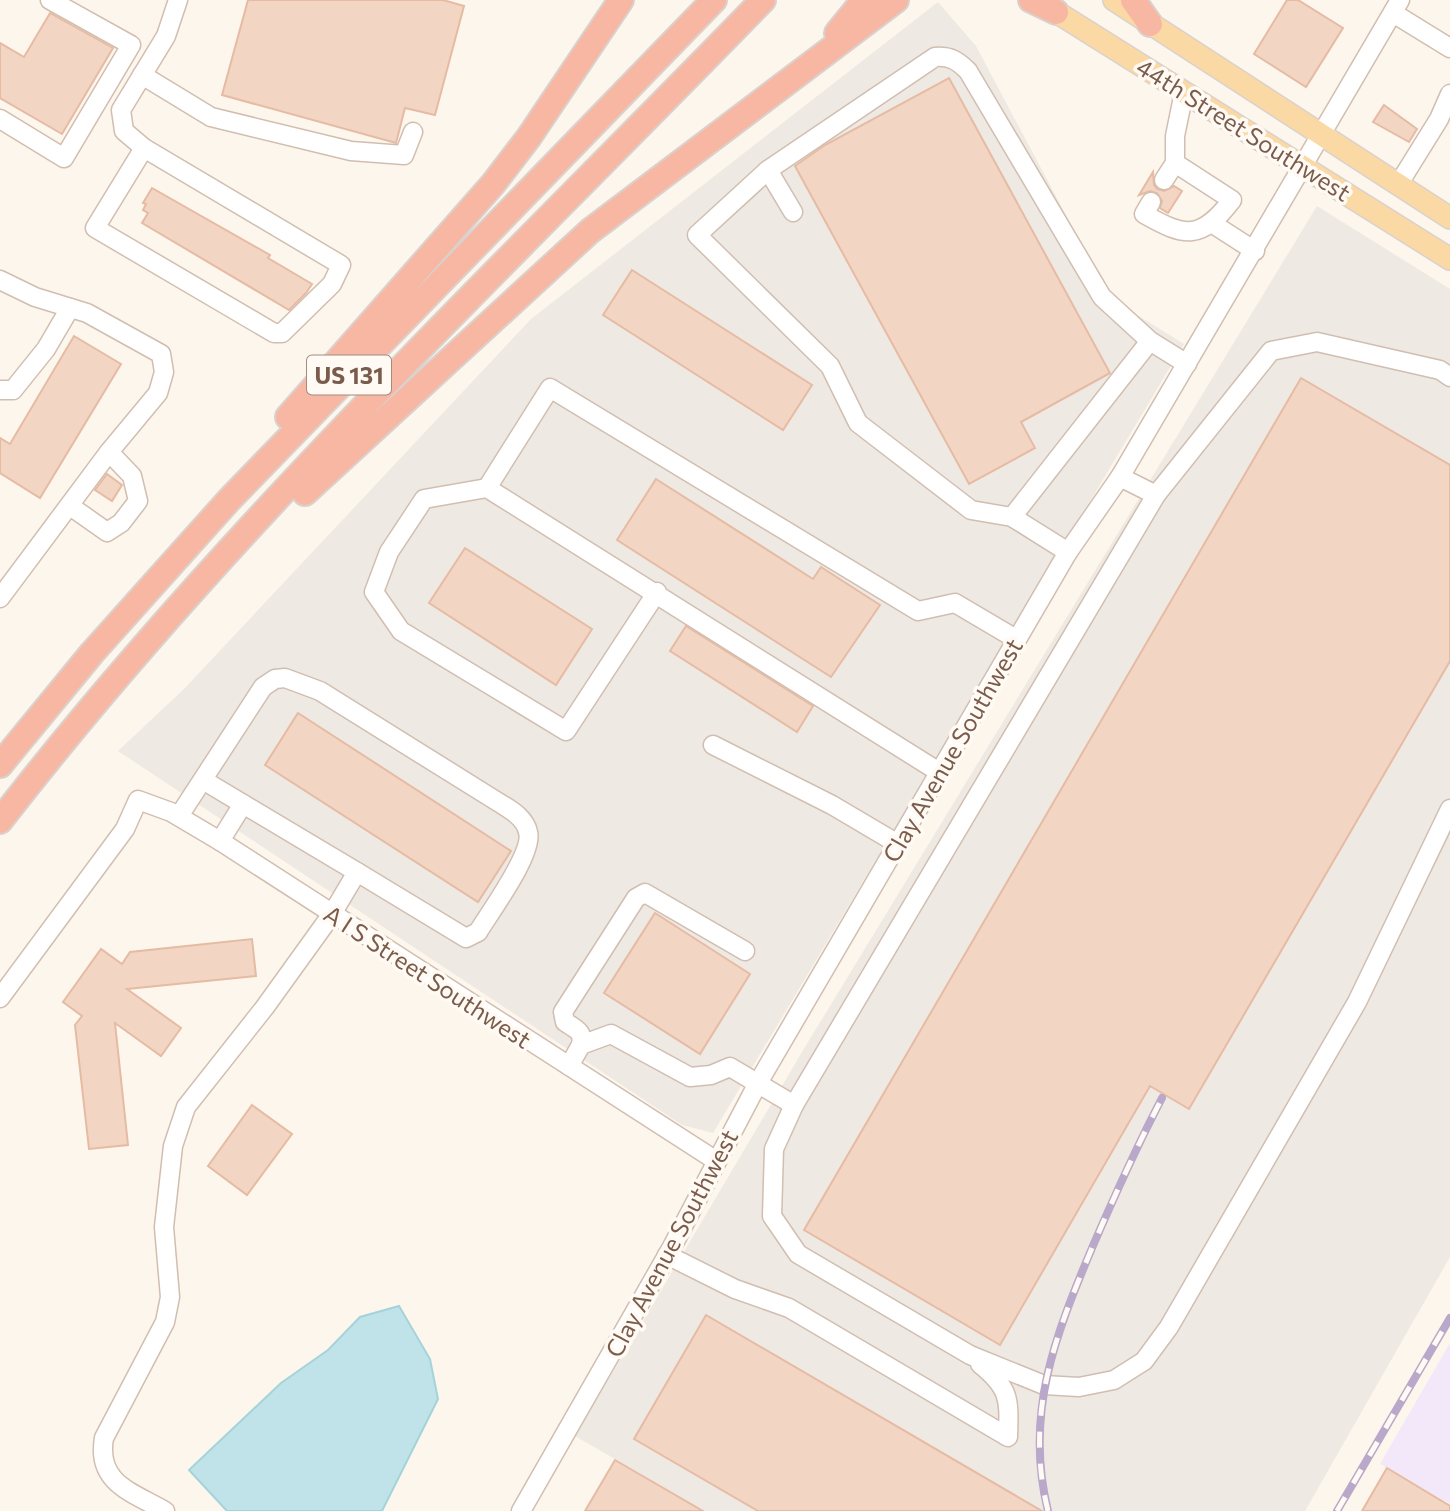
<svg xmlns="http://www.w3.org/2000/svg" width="1450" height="1511" font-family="Commissioner,sans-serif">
	<rect width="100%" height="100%" fill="#fdf6ec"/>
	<g fill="#efe9e4">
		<path d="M938,2L976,46L1110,298L1184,344L713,1133L682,1125L118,751L184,689L531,319Z"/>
		<path d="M1317,206L1450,289V1257L1305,1511H705L575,1436L802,1052Z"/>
	</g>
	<path fill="#f3e8fa" d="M1450,1343V1504L1380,1464Z"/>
	<path fill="#bfe3e8" stroke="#a5d3da" stroke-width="2" d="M399,1306L430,1359L438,1399L382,1511H227L189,1470L281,1383L328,1350L360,1317Z"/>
	<g fill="#f3d5c3" stroke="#e6bba3" stroke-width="2">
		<path d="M248,0H443L464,6L435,115L405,108L396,143L222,95Z"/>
		<path d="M1287,0H1298L1343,28L1306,87L1254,54Z"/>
		<path d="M50,13L113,48L62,134L0,98V43L24,57Z"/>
		<path d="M949,78L1110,373L1021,422L1035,448L969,484L795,166L825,145Z"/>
		<path d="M1384,105L1417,129L1409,142L1373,122Z"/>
		<path d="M1153,172L1154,185L1157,189L1164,191L1174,186L1182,191L1168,213L1160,208L1162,201L1157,193L1150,191L1139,195Z"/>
		<path d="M152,188L270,255L268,258L312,284L306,293L289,310L142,223L148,213L143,210L146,204L143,203Z"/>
		<path d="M632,270L812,385L783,430L603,315Z"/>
		<path d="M74,336L121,364L40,498L0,473V438L10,444Z"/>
		<path d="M1301,378L1450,465V661L1189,1109L1150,1086L1000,1345L804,1230Z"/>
		<path d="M107,474L122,485L112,501L95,490Z"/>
		<path d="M656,479L813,579L821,567L880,605L831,677L617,540Z"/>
		<path d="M465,548L592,629L556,685L429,603Z"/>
		<path d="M686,626L813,706L797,732L670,651Z"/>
		<path d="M298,713L511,851L478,902L265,765Z"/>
		<path d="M655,913L750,974L700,1054L604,993Z"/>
		<path d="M252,939L256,976L127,989L181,1028L161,1056L115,1023L128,1145L89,1149L75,1025L82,1016L63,1002L101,949L122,964L130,952Z"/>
		<path d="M252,1105L292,1134L247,1195L208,1166Z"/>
		<path d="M706,1315L1042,1511H758L634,1439Z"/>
		<path d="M615,1460L703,1511H585Z"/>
		<path d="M1387,1468L1450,1506V1511H1362Z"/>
	</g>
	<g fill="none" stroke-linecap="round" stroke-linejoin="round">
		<defs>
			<g id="minor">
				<path d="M1393,13L1450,48"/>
				<path d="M142,75L211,117L351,151L404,155L413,132"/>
				<path d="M0,119L64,158L131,45L50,0"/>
				<path d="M144,148L95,228L274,333H282L332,284L341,265L144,148L124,131L121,110L166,36L178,0"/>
				<path d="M768,170L793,212"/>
				<path d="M1164,180L1175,163"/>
				<path d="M1398,185L1439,119L1450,94"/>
				<path d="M1151,202L1144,214C1186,238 1201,240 1232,200L1175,163V136L1184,92"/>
				<path d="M1213,224L1255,251"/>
				<path d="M0,280L35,297L87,313L161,354L164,372L158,393L109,452L0,598"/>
				<path d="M0,390H13L46,349L70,308"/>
				<path d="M1120,477L1156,495L1271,351L1317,342L1440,370L1450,377"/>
				<path d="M487,488L550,388L918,611L955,603L1016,639"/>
				<path d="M70,506L107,532L121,523L138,501L132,476L109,452"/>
				<path d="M1012,517L1150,341"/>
				<path d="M1068,552L1012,517L971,510L858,423L830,366L697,235L768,170L935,57C950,56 957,60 968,71L1102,297L1150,341L1187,364"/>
				<path d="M657,592L566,731L401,631L374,592L389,552L424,499L487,488L939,772"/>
				<path d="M713,745L832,805L898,844"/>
				<path d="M203,780L357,872"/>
				<path d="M220,841L243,804"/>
				<path d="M0,998L125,829L138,800L171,812L220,841L715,1160"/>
				<path d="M581,1045C584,1032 576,1029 565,1022L563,1012L636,898L645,893L745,951"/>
				<path d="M569,1066L581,1045L611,1034L690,1077L711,1075L730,1067L794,1105L1156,495"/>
				<path d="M794,1105L774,1149L772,1216L798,1254L970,1355L1044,1385L1079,1387L1114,1380L1144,1361L1169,1327L1357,1002L1450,809"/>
				<path d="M667,1255L735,1289L789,1308L1008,1437C1009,1400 1011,1389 980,1364"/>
				<path d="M165,1511C132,1492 96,1483 104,1438L165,1322L170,1297L164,1227L173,1146L186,1107L265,1007L332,914L357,872L466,938L478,932C490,912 534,853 528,832C525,817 509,809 498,802L320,691L285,678L275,679L263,687L179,816"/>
				<path d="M521,1511L672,1247L758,1083L1068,552L1120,477L1400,0"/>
			</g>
			<g id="major">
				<path d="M1114,0L1450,218"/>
				<path d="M1042,3L1450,259"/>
			</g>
			<g id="highway">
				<path d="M1031,0L1056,12"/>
				<path d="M1133,0L1150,24"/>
				<path d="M837,33L864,0"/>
				<path d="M288,417L493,184L529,137L621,0"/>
				<path d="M305,493L590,231L896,0"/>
				<path d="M0,765L92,653L229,500L714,0"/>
				<path d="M0,821C227,528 505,266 763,0"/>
			</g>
		</defs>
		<use href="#minor" stroke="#d1beb0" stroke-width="21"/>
		<use href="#major" stroke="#dad1cd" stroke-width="24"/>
		<use href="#highway" stroke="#dad1cd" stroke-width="28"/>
		<use href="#minor" stroke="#fff" stroke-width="18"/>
		<use href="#major" stroke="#fbd9a5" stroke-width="21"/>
		<use href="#highway" stroke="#f7b7a3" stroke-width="24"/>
		<defs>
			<g id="rail">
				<path d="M1048,1511C1024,1414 1055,1336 1092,1248C1114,1197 1136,1148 1162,1098"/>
				<path d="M1337,1511L1450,1318"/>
			</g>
		</defs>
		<use href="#rail" stroke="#b9a8c9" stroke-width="8"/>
		<use href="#rail" stroke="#fffaf3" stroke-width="5" stroke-dasharray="16" stroke-linecap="butt"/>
	</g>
	<g text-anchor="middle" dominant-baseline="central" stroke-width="7" stroke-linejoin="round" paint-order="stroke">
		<rect fill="#fffaf3" stroke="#a28b7f" stroke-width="2" x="307" y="355.5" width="84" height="39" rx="5"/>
		<g font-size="23" font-weight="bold" fill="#7a5c4d">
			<text x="349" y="375">US 131</text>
		</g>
		<g font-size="24" fill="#7a5c4d" stroke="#fffaf3">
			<text transform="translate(1244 129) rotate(32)">44th Street Southwest</text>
			<text transform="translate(952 750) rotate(-60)">Clay Avenue Southwest</text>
			<text transform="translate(428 976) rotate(33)">A I S Street Southwest</text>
			<text transform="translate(671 1243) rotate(-62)">Clay Avenue Southwest</text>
		</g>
	</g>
</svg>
